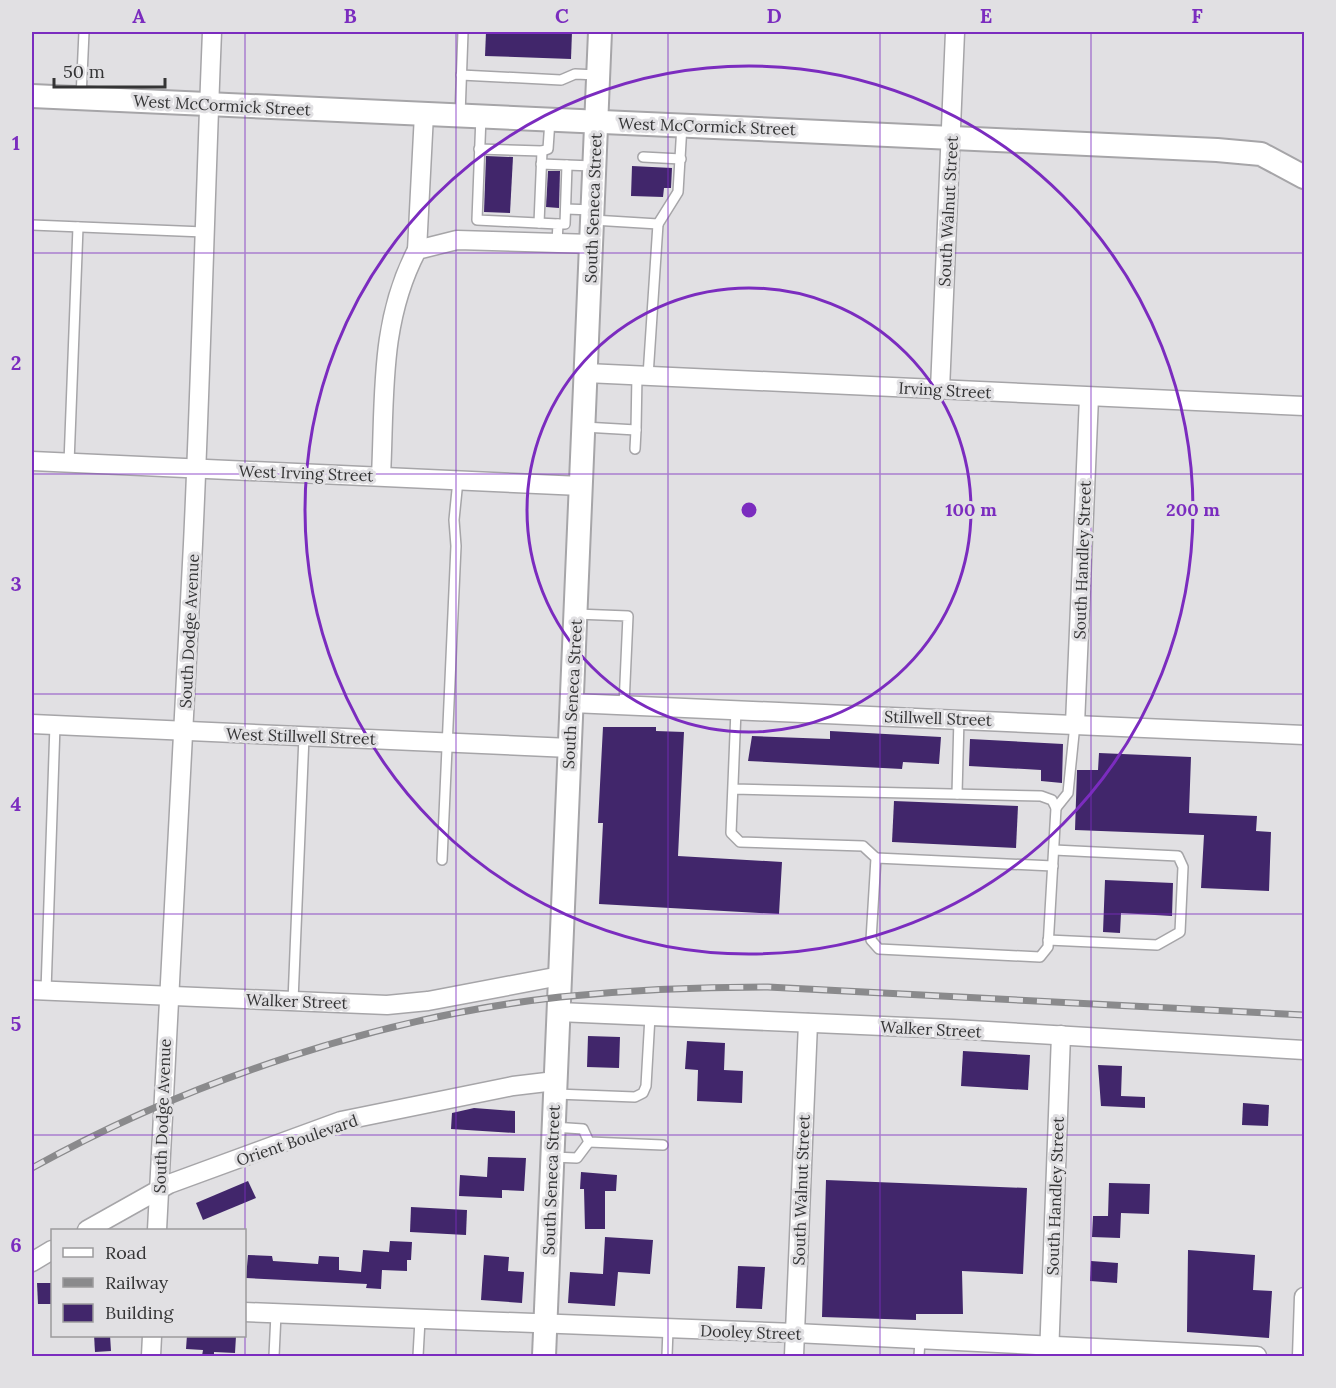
<svg xmlns="http://www.w3.org/2000/svg" width="1336" height="1388" font-family="Lora,serif">
	<rect width="100%" height="100%" fill="#e1e0e3"/>
	<g fill="#41266b">
		<path d="M486,32H572L571,59L485,56Z"/>
		<path d="M486,156L513,157L510,213L484,212Z"/>
		<path d="M632,166L672,168L671,188H664L663,197L631,196Z"/>
		<path d="M548,171H560L559,208L546,207Z"/>
		<path d="M603,727H656V731L684,732L678,856L782,862L779,914L599,904L603,823H598Z"/>
		<path d="M830,731L941,737L939,764L903,762L902,769L748,761L752,736L830,739Z"/>
		<path d="M970,739L1063,744L1062,783L1041,781V770L969,766Z"/>
		<path d="M1099,753L1191,757L1189,813L1257,816L1256,831L1271,832L1269,891L1201,888L1204,835L1075,830L1077,770H1098Z"/>
		<path d="M894,801L1018,806L1016,848L892,842Z"/>
		<path d="M1105,880L1173,883L1172,916L1121,913L1120,933L1103,932Z"/>
		<path d="M588,1036L620,1037L619,1068L587,1067Z"/>
		<path d="M687,1041L725,1043L724,1070L743,1071L742,1103L697,1101L698,1070L685,1069Z"/>
		<path d="M963,1051L1030,1055L1028,1090L961,1086Z"/>
		<path d="M1098,1065L1122,1066L1121,1096L1145,1097V1108L1101,1106Z"/>
		<path d="M1243,1103L1269,1105L1268,1126L1242,1125Z"/>
		<path d="M474,1108L515,1111V1133L451,1129L452,1113Z"/>
		<path d="M488,1157L526,1158L524,1191L502,1190V1198L459,1196L460,1175L487,1177Z"/>
		<path d="M581,1172L617,1175L616,1191H605V1229H585L584,1189H580Z"/>
		<path d="M826,1180L1027,1188L1023,1274L962,1271L963,1314H916V1320L822,1317Z"/>
		<path d="M248,1181L256,1198L203,1220L196,1203Z"/>
		<path d="M1109,1183L1150,1184L1149,1214L1121,1213L1120,1238L1092,1237L1093,1216H1108Z"/>
		<path d="M411,1207L467,1210L466,1235L410,1232Z"/>
		<path d="M605,1237L653,1240L650,1274L618,1272L615,1306L568,1303L570,1272L603,1274Z"/>
		<path d="M390,1241L412,1242L411,1260H407V1271L382,1270L381,1289L366,1288L367,1284L246,1278L248,1255L272,1256L273,1261L318,1264L319,1256L339,1257V1270L361,1272L363,1250L389,1252Z"/>
		<path d="M1188,1250L1255,1255L1253,1290L1272,1291L1269,1338L1187,1332Z"/>
		<path d="M484,1255L509,1257L508,1271L524,1272L522,1303L481,1300Z"/>
		<path d="M1091,1261L1118,1263L1117,1283L1090,1281Z"/>
		<path d="M738,1266L765,1267L762,1309L736,1308Z"/>
		<path d="M37,1283H52V1304H38Z"/>
		<path d="M94,1335H110L111,1351L95,1352Z"/>
		<path d="M187,1335L236,1336L235,1353L214,1352V1356H202L203,1350L186,1349Z"/>
	</g>
	<g fill="none" stroke-linecap="round" stroke-linejoin="round">
		<defs>
			<g id="service">
				<path d="M461,75L561,80L575,74L598,75"/>
				<path d="M81,98L84,32"/>
				<path d="M460,115L463,32"/>
				<path d="M481,116L477,220L558,224L557,242"/>
				<path d="M479,149L542,151L548,149L550,120"/>
				<path d="M643,157L681,159"/>
				<path d="M541,164L593,166"/>
				<path d="M566,209L593,210"/>
				<path d="M593,220L658,224L648,376"/>
				<path d="M539,223L542,151"/>
				<path d="M558,224H565L567,165"/>
				<path d="M658,224L678,192L682,125"/>
				<path d="M32,225L204,232"/>
				<path d="M584,427L636,430L637,375"/>
				<path d="M635,449L636,430"/>
				<path d="M69,463L78,227"/>
				<path d="M576,614L628,616L624,705"/>
				<path d="M733,789L1041,796L1052,800L1056,808L1048,947L1040,957L879,949L871,940L876,858L863,846L740,842L731,833L736,710"/>
				<path d="M957,794L959,718"/>
				<path d="M1056,808L1068,793L1075,724"/>
				<path d="M876,858L1053,866"/>
				<path d="M442,860L456,546L454,520L458,480"/>
				<path d="M1048,940L1157,945L1180,932L1183,867L1178,856L1054,850"/>
				<path d="M46,991L55,725"/>
				<path d="M293,1001L304,736"/>
				<path d="M556,1094L635,1097L643,1093L646,1086L650,1016"/>
				<path d="M553,1127L583,1129L589,1142L663,1145"/>
				<path d="M552,1157L577,1158L589,1142"/>
				<path d="M274,1356L276,1314"/>
				<path d="M418,1356L420,1320"/>
				<path d="M667,1356L668,1329"/>
				<path d="M919,1356L920,1340"/>
			</g>
			<g id="minor">
				<path d="M417,250L424,114"/>
				<path d="M586,373L1304,406"/>
				<path d="M940,390L955,32"/>
				<path d="M32,461L581,486"/>
				<path d="M381,476C385,397 379,322 417,250L457,240L592,244"/>
				<path d="M572,703L1304,735"/>
				<path d="M32,724L570,748"/>
				<path d="M1075,724L1089,397"/>
				<path d="M32,990L387,1005L428,1001L560,976"/>
				<path d="M558,1012L953,1029L1304,1050"/>
				<path d="M87,1230L169,1184L341,1121L513,1086L555,1081"/>
				<path d="M157,1230C167,1001 183,773 193,544C201,373 205,202 212,32"/>
				<path d="M32,1262L52,1250"/>
				<path d="M244,1312L795,1333L1257,1356"/>
				<path d="M151,1356L152,1336"/>
				<path d="M794,1356L808,1023"/>
				<path d="M1049,1356L1061,1035"/>
				<path d="M1302,1356L1304,1297"/>
			</g>
			<g id="tertiary">
				<path d="M32,96L1217,150L1261,154L1304,177"/>
				<path d="M544,1356L600,32"/>
			</g>
		</defs>
		<use href="#service" stroke="#a6a5a8" stroke-width="12"/>
		<use href="#minor" stroke="#a6a5a8" stroke-width="21"/>
		<use href="#tertiary" stroke="#a6a5a8" stroke-width="26"/>
		<use href="#service" stroke="#fff" stroke-width="9"/>
		<use href="#minor" stroke="#fff" stroke-width="18"/>
		<use href="#tertiary" stroke="#fff" stroke-width="22"/>
		<defs>
			<path id="rail" d="M32,1168C189,1081 380,1017 560,997C629,990 699,987 768,987L1304,1015"/>
		</defs>
		<use href="#rail" stroke="#8a8a8c" stroke-width="7"/>
		<use href="#rail" stroke="#e1e0e3" stroke-width="4.5" stroke-dasharray="14" stroke-linecap="butt"/>
	</g>
	<path fill="none" stroke="#7b2cbf" stroke-width="1.5" stroke-opacity="0.55" d="M245,32V1356M456,32V1356M668,32V1356M880,32V1356M1091,32V1356M32,253H1304M32,474H1304M32,694H1304M32,914H1304M32,1135H1304"/>
	<g fill="none" stroke="#7b2cbf" stroke-width="3">
		<circle cx="749" cy="510" r="222"/>
		<circle cx="749" cy="510" r="444"/>
	</g>
	<g text-anchor="middle" dominant-baseline="central" stroke-width="6" stroke-linejoin="round" paint-order="stroke">
		<g font-size="16" fill="#343435" stroke="#e1e0e3">
			<text transform="translate(222 105) rotate(3)">West McCormick Street</text>
			<text transform="translate(707 126) rotate(2)">West McCormick Street</text>
			<text transform="translate(593 208) rotate(-88)">South Seneca Street</text>
			<text transform="translate(948 211) rotate(-87)">South Walnut Street</text>
			<text transform="translate(945 390) rotate(3)">Irving Street</text>
			<text transform="translate(306 473) rotate(2)">West Irving Street</text>
			<text transform="translate(1082 560) rotate(-88)">South Handley Street</text>
			<text transform="translate(189 631) rotate(-87)">South Dodge Avenue</text>
			<text transform="translate(572 694) rotate(-87)">South Seneca Street</text>
			<text transform="translate(938 718) rotate(2)">Stillwell Street</text>
			<text transform="translate(301 736) rotate(2)">West Stillwell Street</text>
			<text transform="translate(297 1001) rotate(2)">Walker Street</text>
			<text transform="translate(931 1029) rotate(3)">Walker Street</text>
			<text transform="translate(162 1116) rotate(-88)">South Dodge Avenue</text>
			<text transform="translate(297 1140) rotate(-19)">Orient Boulevard</text>
			<text transform="translate(551 1180) rotate(-88)">South Seneca Street</text>
			<text transform="translate(801 1190) rotate(-88)">South Walnut Street</text>
			<text transform="translate(1055 1196) rotate(-88)">South Handley Street</text>
			<text transform="translate(751 1332) rotate(2)">Dooley Street</text>
		</g>
	</g>
	<circle cx="749" cy="510" r="9" fill="#7b2cbf" stroke="#e1e0e3" stroke-width="3"/>
	<g font-size="18" text-anchor="middle" font-weight="bold" fill="#7b2cbf" stroke="#e1e0e3" stroke-width="6" stroke-linejoin="round" paint-order="stroke">
		<text x="971" y="516">100 m</text>
		<text x="1193" y="516">200 m</text>
	</g>
	<rect width="1336" height="1388" fill="none" stroke="#e1e0e3" stroke-width="66"/>
	<rect x="51" y="1229" width="195" height="108" fill="#e1e0e3" stroke="#9c9b9d" stroke-width="1.5"/>
	<rect x="63" y="1248" width="30" height="9" fill="#ffffff" stroke="#9c9b9d" stroke-width="1.5"/>
	<text x="105" y="1259" font-size="18" fill="#343435">Road</text>
	<rect x="63" y="1278" width="30" height="9" fill="#8a8a8c" stroke="#9c9b9d" stroke-width="1.5"/>
	<text x="105" y="1289" font-size="18" fill="#343435">Railway</text>
	<rect x="63" y="1304" width="30" height="18" fill="#41266b" stroke="#9c9b9d" stroke-width="1.5"/>
	<text x="105" y="1319" font-size="18" fill="#343435">Building</text>
	<path d="M54 78v9h111v-9" fill="none" stroke="#343435" stroke-width="3"/>
	<text x="63" y="78" font-size="18" fill="#343435" stroke="#e1e0e3" stroke-width="4.5" paint-order="stroke">50 m</text>
	<rect x="33" y="33" width="1270" height="1322" fill="none" stroke="#7b2cbf" stroke-width="2"/>
	<g font-size="20" text-anchor="middle" font-weight="bold" fill="#7b2cbf">
		<text x="139" y="23">A</text>
		<text x="350" y="23">B</text>
		<text x="562" y="23">C</text>
		<text x="774" y="23">D</text>
		<text x="986" y="23">E</text>
		<text x="1197" y="23">F</text>
		<text x="16" y="150">1</text>
		<text x="16" y="370">2</text>
		<text x="16" y="591">3</text>
		<text x="16" y="811">4</text>
		<text x="16" y="1031">5</text>
		<text x="16" y="1252">6</text>
	</g>
</svg>
